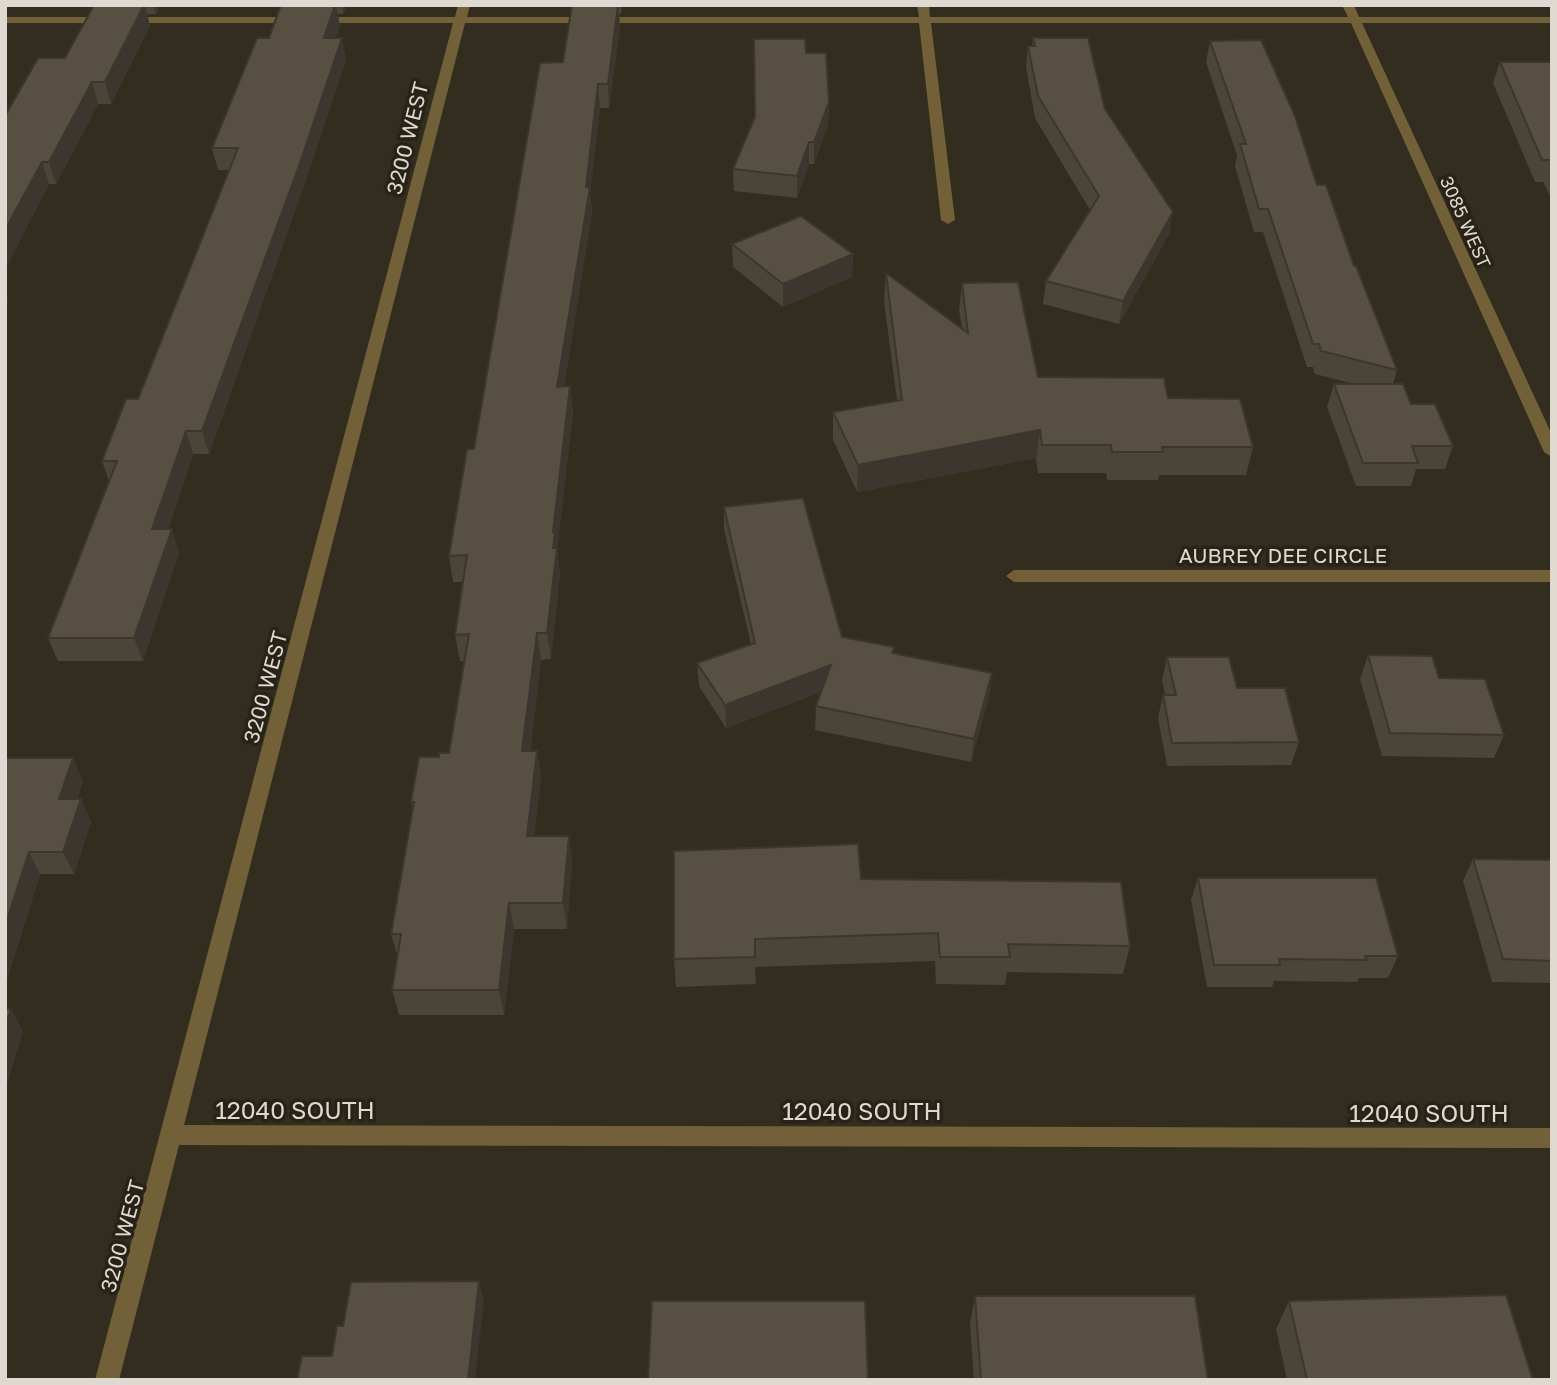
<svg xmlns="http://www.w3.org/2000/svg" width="1557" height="1385" font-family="'Golos Text',sans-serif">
	<rect width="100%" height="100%" fill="#332d20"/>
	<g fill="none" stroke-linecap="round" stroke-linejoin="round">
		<g fill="#726039" fill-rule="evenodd">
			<path d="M458,5H470L467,17H919L917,5H929L930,17H1348L1342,5H1354L1359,17H1552V23H1362L1552,435V457L1544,452L1351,23H931L955,220L948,224L941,220L919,23H465L184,1125L1552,1128V1148L179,1145L119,1380H95L453,23H5V17H455Z"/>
			<path d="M1014,570H1552V582H1014L1006,576Z"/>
		</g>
	</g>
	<g fill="#4a4439">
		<path d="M94,5H160L156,14H147L150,26L111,104H98L56,184H49L5,269L65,58Z"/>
		<path d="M281,5H347L343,14H337L340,26L335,38L346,59L304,185L209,454H193L168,529L179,552L143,661H58L48,638L109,481L102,461L138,399L229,170H218L212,148L269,38Z"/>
		<path d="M572,5H622L621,14H619L620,26L609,108H600L590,193L592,212L564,386H570L573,413L557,550L560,574L551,659L541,660L530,751H537L541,777L534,836L572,861L567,929H514L504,1015H399L392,990L398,958L391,934L413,811L411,802L439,757L449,753L464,661H460L455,635L463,582H453L449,556L563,62Z"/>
		<path d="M1033,38L1105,109L1169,234L1119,324L1043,304L1046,281L1090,210L1035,118L1026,67L1028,46H1032Z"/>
		<path d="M1210,41L1317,185L1354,266L1397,370L1393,384L1411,404L1453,446L1445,469H1416L1411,486H1356L1327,407L1334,384H1354L1315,374L1313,367H1307L1263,232H1254L1235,166L1237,155L1206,62Z"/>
		<path d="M806,53L829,102L828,124L814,164H809L797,198L734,191L733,169Z"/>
		<path d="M1500,62H1552V199L1543,182H1535L1493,83Z"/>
		<path d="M732,244L853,254L852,277L783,307L733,267Z"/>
		<path d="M886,273L962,328L959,310L962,283L1038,377L1168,398L1253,447L1246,475H1159L1158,480H1107L1106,473H1038L1036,458L857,492L833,440V412L897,401L884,301Z"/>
		<path d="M724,507L842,637L894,647V653L992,673L989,696L971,762L815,730L816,706L821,692L726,728L699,686L697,663L751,644L724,530Z"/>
		<path d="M1368,655L1439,678L1504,735L1494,758L1382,756L1360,679Z"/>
		<path d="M1167,657L1237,688L1299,742L1291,765L1167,766L1158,718L1163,695H1165L1162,680Z"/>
		<path d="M5,758L83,781L77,799H81L91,822L74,874H40L5,986Z"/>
		<path d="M1473,859L1552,860V983L1492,982L1463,881Z"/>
		<path d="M1198,878L1398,956L1388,978H1359L1357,982L1274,981L1272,987H1207L1191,900Z"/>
		<path d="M861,879L1130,946L1123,974L1007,972L1005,985L936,984L935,961L755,967L756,984L676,987L674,959Z"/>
		<path d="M975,1296L1208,1380H974L970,1324Z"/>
		<path d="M1289,1301L1533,1380H1287L1276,1329Z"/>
	</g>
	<g fill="#3c372e">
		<path d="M145,5L150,26L111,104L105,82Z"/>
		<path d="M153,5H160L156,14Z"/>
		<path d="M336,5L340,26L328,60L324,38Z"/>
		<path d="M342,5H347L343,14Z"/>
		<path d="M618,5L620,26L609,108L608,84Z"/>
		<path d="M342,38L346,59L304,185L209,454L202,431Z"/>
		<path d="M92,82L98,104L56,184L49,162Z"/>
		<path d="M598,84L600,108L590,193L592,212L560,413L557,387L586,187Z"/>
		<path d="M829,102L828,124L814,164V142Z"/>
		<path d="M809,142V164L797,198V176Z"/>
		<path d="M42,162L49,184L5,269V230Z"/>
		<path d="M1173,212L1169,234L1119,324L1123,301Z"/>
		<path d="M853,254L852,277L783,307V284Z"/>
		<path d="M5,290L9,300L5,305Z"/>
		<path d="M570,386L573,413L557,550L560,574L551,659L547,633L553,548V532Z"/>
		<path d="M1040,430L1036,458L857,492L858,465Z"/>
		<path d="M186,431L193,454L160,552L152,529Z"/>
		<path d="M172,529L179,552L143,661L134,638Z"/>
		<path d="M537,633L541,660L526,777L522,751Z"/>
		<path d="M831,665V688L726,728L725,705Z"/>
		<path d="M992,673L989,696L971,762L974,739Z"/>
		<path d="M537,751L541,777L531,861L527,836Z"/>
		<path d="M73,758L83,781L69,822L59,799Z"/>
		<path d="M81,799L91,822L74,874L63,852Z"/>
		<path d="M569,836L572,861L567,929L563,903Z"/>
		<path d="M29,852L40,874L5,986V926Z"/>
		<path d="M509,903L514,929L504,1015L499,990Z"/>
		<path d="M11,1009L23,1031L5,1092V1028Z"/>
		<path d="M479,1281L484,1301L475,1380H468Z"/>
	</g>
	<g fill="#564f42" stroke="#3c372e" stroke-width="2">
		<path d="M94,5H144L105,82H92L49,162H42L5,230V116L38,58H65Z"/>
		<path d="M281,5H335L324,38H342L300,163L202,431H186L152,529H172L134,638H48L117,461H102L126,399H138L238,148H212L257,38H269Z"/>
		<path d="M572,5H618L608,84H598L586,187H590L557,387L570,386L553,532H555L553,548H557L547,633H537L522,751H537L527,836H569L563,903H509L499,990H392L401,934H391L414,802H411L419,757H439V753H449L469,634L455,635L467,555L449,556L467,449H474L540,63L563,62Z"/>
		<path d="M1033,38H1088L1105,109L1173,212L1123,301L1046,281L1099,196L1038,96L1028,46H1035Z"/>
		<path d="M754,39H805L806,53H826L829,102L814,142H809L797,176L733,169L755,117Z"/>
		<path d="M1261,40L1295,116L1317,185H1326L1354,266H1356L1397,370L1321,351L1319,344H1313L1268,209H1259L1240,144H1246L1210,41Z"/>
		<path d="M1500,62H1552V163L1550,160H1542Z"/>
		<path d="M801,216L853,254L783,284L732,244Z"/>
		<path d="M886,273L968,333L962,283L1018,282L1038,377L1164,378L1168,398L1240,399L1253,447H1162L1163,452H1112L1111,445H1042L1040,430L858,465L833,412L902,400Z"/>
		<path d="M1334,384H1403L1411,404H1435L1453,446H1412L1418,463H1363Z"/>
		<path d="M803,498L842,637L894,647L892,653L992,673L974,739L816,706L831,665L725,705L697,663L755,643L724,507Z"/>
		<path d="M1368,655L1432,656L1439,678L1485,679L1504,735L1390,733Z"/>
		<path d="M1167,657H1229L1237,688H1285L1299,742L1172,743L1163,695H1176Z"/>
		<path d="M5,758H73L59,799H81L63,852H29L5,926Z"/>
		<path d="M858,844L861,879L1121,882L1130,946L1008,944L1010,957H940L938,933L755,939V957L674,959V851Z"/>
		<path d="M1473,859L1552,860V961L1503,959Z"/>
		<path d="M1198,878H1376L1398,956H1365L1367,960L1279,959L1280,965H1214Z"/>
		<path d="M5,1009H11L5,1028Z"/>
		<path d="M479,1281L468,1380H297L302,1356H332L337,1326H343L351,1282Z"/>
		<path d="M1506,1295L1533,1380H1307L1289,1301Z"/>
		<path d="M975,1296H1195L1208,1380H981Z"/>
		<path d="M652,1301H865L868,1380H648Z"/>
	</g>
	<g text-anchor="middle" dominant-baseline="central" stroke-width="7" stroke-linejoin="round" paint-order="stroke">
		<g font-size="18" fill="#dedad2" stroke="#292317">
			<text transform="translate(1466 222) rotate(66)">3085 WEST</text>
		</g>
		<g font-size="21" fill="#dedad2" stroke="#292317">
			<text transform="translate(407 138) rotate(-76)">3200 WEST</text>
			<text x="1283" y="555">AUBREY DEE CIRCLE</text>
			<text transform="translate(265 687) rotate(-75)">3200 WEST</text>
			<text transform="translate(122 1236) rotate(-75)">3200 WEST</text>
		</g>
		<g font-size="24" fill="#dedad2" stroke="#292317">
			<text x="295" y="1109">12040 SOUTH</text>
			<text x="862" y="1110">12040 SOUTH</text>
			<text x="1429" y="1112">12040 SOUTH</text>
		</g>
	</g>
	<rect width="1557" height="1385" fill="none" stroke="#dedad2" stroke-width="14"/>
</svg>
